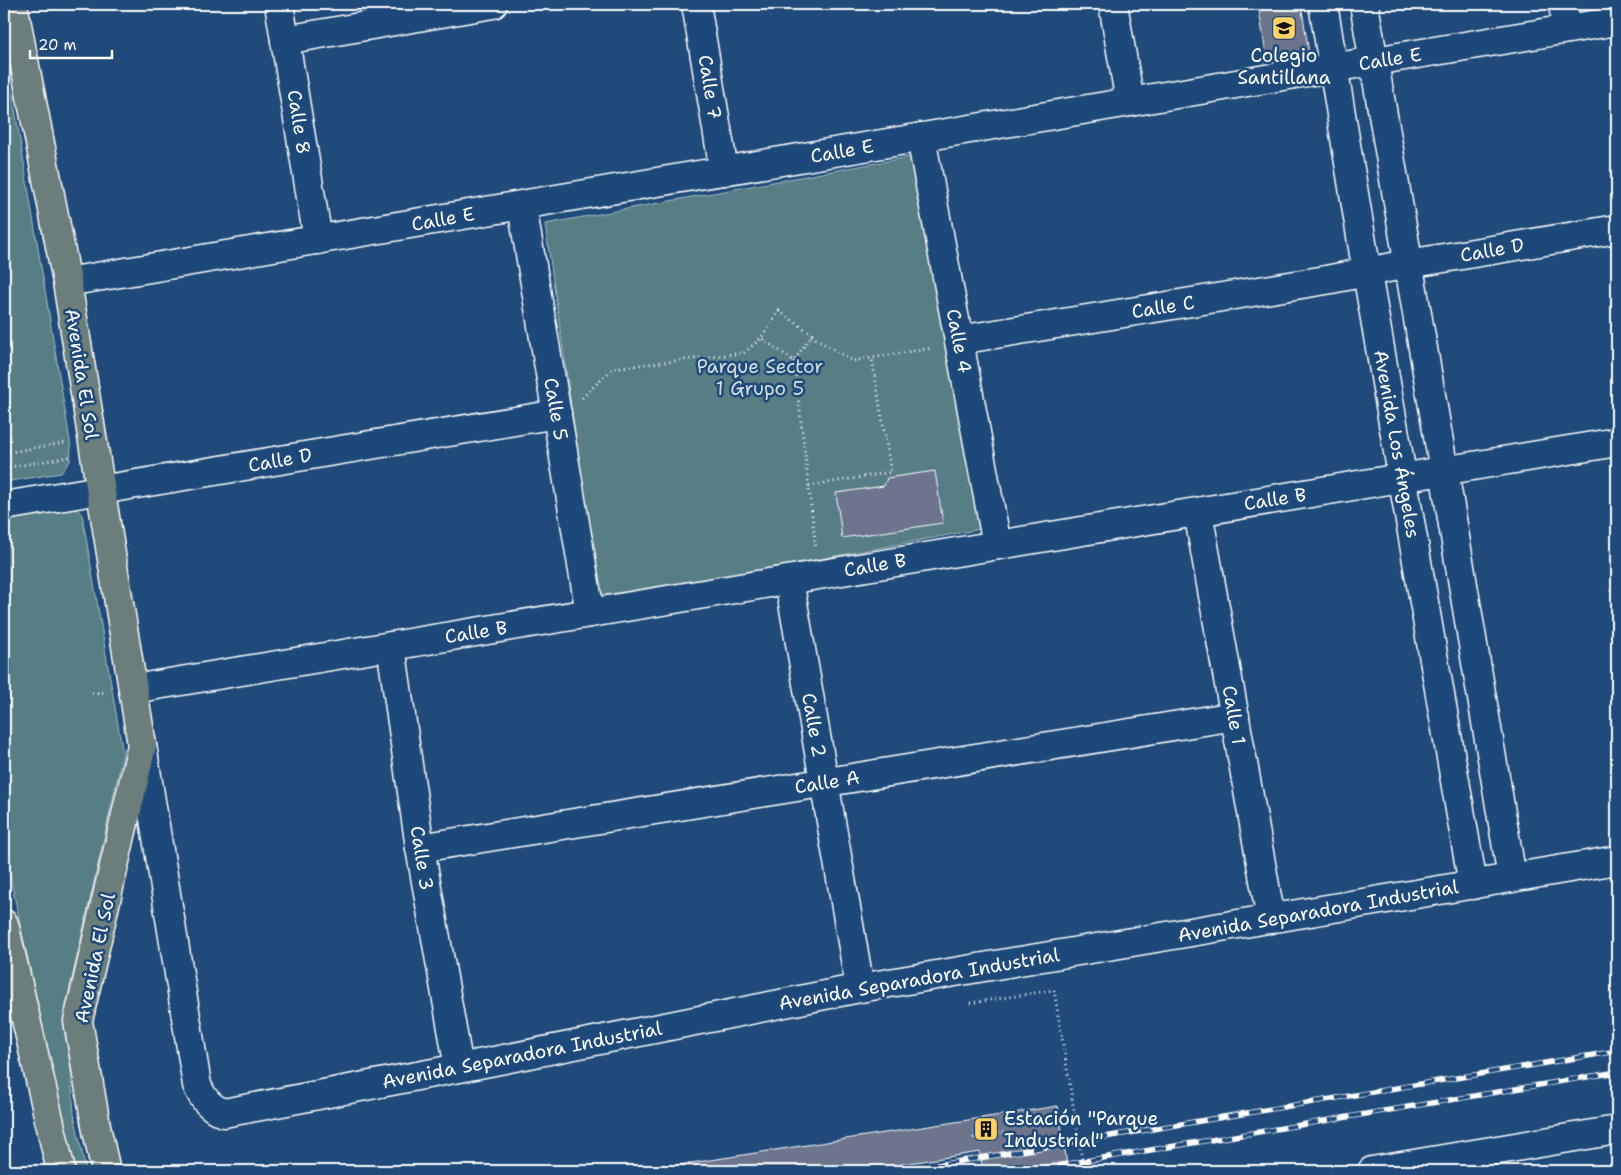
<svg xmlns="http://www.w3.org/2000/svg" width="1621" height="1175" font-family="'Shantell Sans',sans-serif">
	<rect width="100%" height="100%" fill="#1f4a7a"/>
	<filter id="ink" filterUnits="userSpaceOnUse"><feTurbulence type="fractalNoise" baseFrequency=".02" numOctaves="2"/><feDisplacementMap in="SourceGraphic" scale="10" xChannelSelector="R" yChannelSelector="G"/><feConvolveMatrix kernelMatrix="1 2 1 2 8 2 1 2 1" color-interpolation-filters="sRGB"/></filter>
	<g filter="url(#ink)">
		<g fill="#567e84" stroke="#aabec2">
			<path d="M4,43L71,447L70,461L61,473L4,482Z"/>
			<path d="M914,156L981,529L599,600L545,224Z"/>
			<path d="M71,504L82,514L123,754L66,1005L74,1114L86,1171H74L4,849V515Z"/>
		</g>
		<g fill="#6c758c" stroke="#fff">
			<path d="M1258,4H1301L1309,53L1267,60Z"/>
			<path d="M935,471L943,523L842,538L836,493L884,486L887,478Z"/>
			<path d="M1058,1106L1068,1171H983L980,1152L859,1171H640Z"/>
		</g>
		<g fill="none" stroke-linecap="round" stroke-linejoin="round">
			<defs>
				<g id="minor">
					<path d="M279,4L318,240"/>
					<path d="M696,4L724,171"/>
					<path d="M1113,4L1130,102"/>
					<path d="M1563,4L1567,29"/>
					<path d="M285,40L493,4"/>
					<path d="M921,137L997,545"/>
					<path d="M522,206L590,613"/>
					<path d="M67,282L1295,74L1617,21"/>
					<path d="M959,340L1326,280L1408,264L1617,229"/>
					<path d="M4,506L557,414"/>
					<path d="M1198,512L1271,919"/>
					<path d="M789,580L860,988"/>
					<path d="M391,646L420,848L459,1068"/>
					<path d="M133,689L1617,442"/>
					<path d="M142,745L197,1085C203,1099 210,1108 224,1113L459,1068L860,988L1617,860"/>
					<path d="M420,848L1235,716"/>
					<path d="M1372,1171L1617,1130"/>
				</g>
				<g id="tertiary">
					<path d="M1323,4L1367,273L1473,885"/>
					<path d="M1364,4L1444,471L1512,878"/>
				</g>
				<g id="primary">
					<path d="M13,4L67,282L142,745L78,1021L97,1131L106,1171"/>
					<path d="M4,924L61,1171"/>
				</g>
			</defs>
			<use href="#minor" stroke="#fff" stroke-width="31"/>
			<use href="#tertiary" stroke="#fff" stroke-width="31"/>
			<use href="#primary" stroke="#fff" stroke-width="31"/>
			<g stroke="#fff" stroke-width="3" stroke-dasharray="1 4" stroke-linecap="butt">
				<path d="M779,311L812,334L794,361L761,338Z"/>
				<path d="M811,336L853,361L932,348"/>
				<path d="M794,361L816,549"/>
				<path d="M582,398L613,368L744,353L761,338"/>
				<path d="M4,453L65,443"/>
				<path d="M4,468L69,457"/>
				<path d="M809,486L891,472L872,358"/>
				<path d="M92,693L106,692"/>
				<path d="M970,1003L1054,990"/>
				<path d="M973,1138L1007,1132"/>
			</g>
			<use href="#minor" stroke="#1f4a7a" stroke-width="28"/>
			<use href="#tertiary" stroke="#1f4a7a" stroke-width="28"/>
			<use href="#primary" stroke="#6c7e7c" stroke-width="28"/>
			<defs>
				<g id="rail">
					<path d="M902,1171L1617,1051"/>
					<path d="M1025,1171L1617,1072"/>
				</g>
			</defs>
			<use href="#rail" stroke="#fff" stroke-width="5.5"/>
			<use href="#rail" stroke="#1f4a7a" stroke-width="4" stroke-dasharray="11" stroke-linecap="butt"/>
			<path stroke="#fff" stroke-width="3" stroke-dasharray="1 4" stroke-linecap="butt" d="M1054,990L1084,1171"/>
		</g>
	</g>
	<defs>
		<symbol id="school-square" viewBox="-11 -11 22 22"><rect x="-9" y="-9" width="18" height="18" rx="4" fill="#ffd166" stroke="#1f4a7a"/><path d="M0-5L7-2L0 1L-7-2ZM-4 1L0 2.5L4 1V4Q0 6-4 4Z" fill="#111"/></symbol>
		<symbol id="building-square" viewBox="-11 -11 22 22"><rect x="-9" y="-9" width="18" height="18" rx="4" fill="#ffd166" stroke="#1f4a7a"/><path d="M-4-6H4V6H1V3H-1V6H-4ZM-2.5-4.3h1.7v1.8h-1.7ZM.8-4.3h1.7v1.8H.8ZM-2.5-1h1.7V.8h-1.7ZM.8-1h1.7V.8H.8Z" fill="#111"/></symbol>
	</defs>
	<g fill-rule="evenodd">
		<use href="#school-square" x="1270" y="14" width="28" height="28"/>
		<use href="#building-square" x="972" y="1115" width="28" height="28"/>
	</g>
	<g text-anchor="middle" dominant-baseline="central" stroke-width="5" stroke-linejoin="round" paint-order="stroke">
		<g font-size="19" fill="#fff" stroke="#1f4a7a">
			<text x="1284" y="55">Colegio<tspan x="1284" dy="22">Santillana</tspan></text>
			<text x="1004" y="1118" text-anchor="start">Estación "Parque<tspan x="1004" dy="22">Industrial"</tspan></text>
		</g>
		<g font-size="19" fill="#fff" stroke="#1f4a7a">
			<text transform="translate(1390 59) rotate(-9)">Calle E</text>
			<text transform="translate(710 87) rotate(81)">Calle 7</text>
			<text transform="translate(299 122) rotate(81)">Calle 8</text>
			<text transform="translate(842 151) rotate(-10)">Calle E</text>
			<text transform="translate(443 219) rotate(-10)">Calle E</text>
			<text transform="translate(1492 250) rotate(-10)">Calle D</text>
			<text transform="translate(1163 307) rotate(-9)">Calle C</text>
			<text transform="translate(959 341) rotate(79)">Calle 4</text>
			<text transform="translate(82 374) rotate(81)">Avenida El Sol</text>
			<text transform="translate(556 409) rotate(80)">Calle 5</text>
			<text transform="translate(1397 444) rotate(80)">Avenida Los Ángeles</text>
			<text transform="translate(280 460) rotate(-10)">Calle D</text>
			<text transform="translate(1275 499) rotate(-9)">Calle B</text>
			<text transform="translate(875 565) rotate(-10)">Calle B</text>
			<text transform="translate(476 632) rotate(-9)">Calle B</text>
			<text transform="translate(1234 715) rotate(80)">Calle 1</text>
			<text transform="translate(814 725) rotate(80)">Calle 2</text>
			<text transform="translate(827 782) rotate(-9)">Calle A</text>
			<text transform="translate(422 858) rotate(81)">Calle 3</text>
			<text transform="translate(1318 911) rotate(-10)">Avenida Separadora Industrial</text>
			<text transform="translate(95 958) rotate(-78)">Avenida El Sol</text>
			<text transform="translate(919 979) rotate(-10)">Avenida Separadora Industrial</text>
			<text transform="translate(522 1055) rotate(-11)">Avenida Separadora Industrial</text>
		</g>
		<g font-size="19" fill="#d5dfe0" stroke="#1f4a7a">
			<text x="760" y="366">Parque Sector<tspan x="760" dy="22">1 Grupo 5</tspan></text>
		</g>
	</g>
	<rect width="1621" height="1175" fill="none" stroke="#1f4a7a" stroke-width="20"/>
	<rect x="10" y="10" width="1601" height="1155" fill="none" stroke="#fff" stroke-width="2" filter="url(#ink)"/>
	<path d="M30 50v8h82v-8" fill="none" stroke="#ffffff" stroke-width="2.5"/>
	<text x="38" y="50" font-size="15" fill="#ffffff" stroke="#1f4a7a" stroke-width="4" paint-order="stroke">20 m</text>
</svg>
